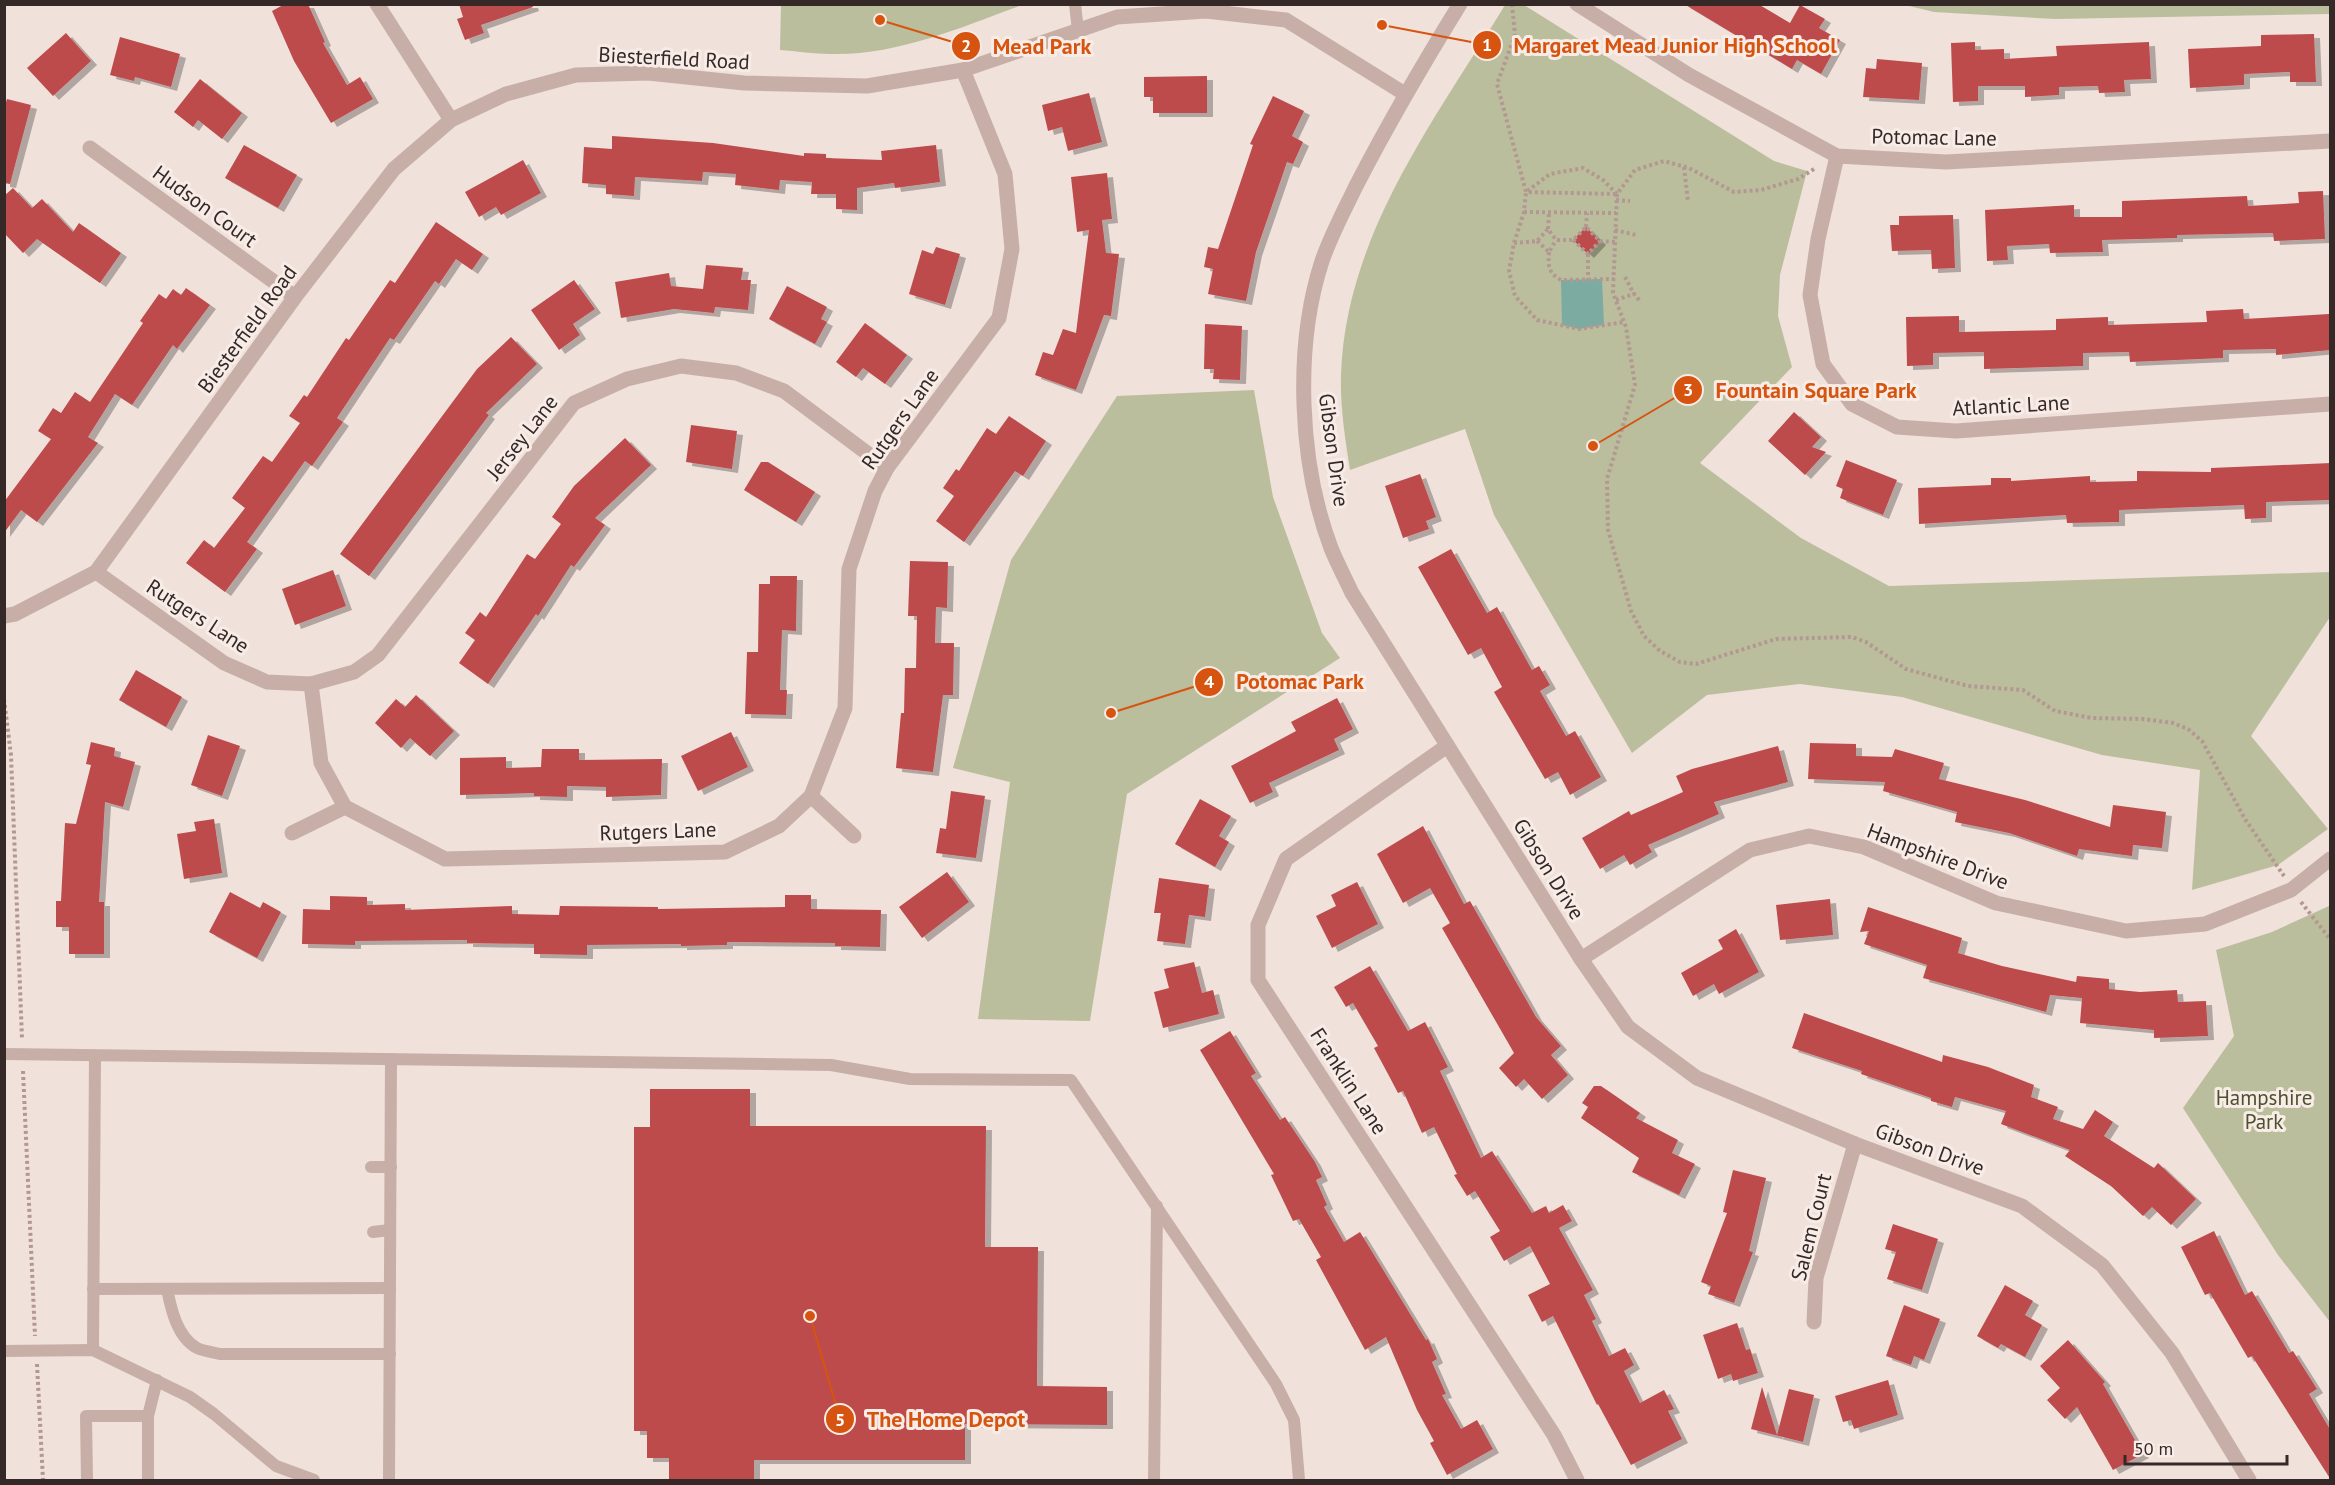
<svg xmlns="http://www.w3.org/2000/svg" width="2335" height="1485" font-family="'PT Sans',sans-serif">
	<defs>
		<filter id="shadow"><feDropShadow dx="6" dy="4" stdDeviation="0" flood-color="#0004"/></filter>
	</defs>
	<rect width="100%" height="100%" fill="#f0e1db"/>
	<g fill="#bbbe9c">
		<path d="M2330,4V14L2055,19L1934,12L1905,5Z"/>
		<path d="M781,5V4L1022,5C962,27 896,56 830,54C814,54 796,51 780,50Z"/>
		<path d="M1505,5H1524L1774,161L1807,171L1780,275L1778,316L1792,367L1700,463L1801,538L1889,586L2330,572V617L2251,736L2328,829L2278,865L2192,890L2200,770L2102,755L1902,697L1800,684L1707,695L1632,753L1494,515L1465,429L1350,470C1345,438 1340,407 1341,374C1346,234 1435,120 1505,5Z"/>
		<path d="M1254,390L1273,497L1322,633L1340,658L1127,794L1090,1021L978,1019L1010,782L953,768L1011,560L1117,396Z"/>
		<path d="M2329,906L2330,907V1322L2278,1255L2183,1108L2234,1036L2216,950L2272,932Z"/>
	</g>
	<path fill="#7caba2" d="M1602,279L1604,325L1579,329L1562,325L1561,280Z"/>
	<g fill="#be4b4c" filter="url(#shadow)">
		<path d="M285,4H308L325,42L323,43L347,85L360,77L373,99L331,123L294,61L272,11Z"/>
		<path d="M459,4H532L533,7L481,25L484,33L465,40L457,19L463,17Z"/>
		<path d="M1684,4H1758L1790,23L1800,5L1825,19L1819,28L1840,40L1821,74L1797,60L1792,69Z"/>
		<path d="M66,33L91,61L53,96L27,68Z"/>
		<path d="M2314,34L2316,82H2290V72L2244,74V85L2190,88L2188,49L2261,46V35Z"/>
		<path d="M120,37L180,54L171,87L135,77L134,81L110,75Z"/>
		<path d="M1975,42V50L2004,49V59L2057,56L2056,46L2149,42L2151,79L2124,80L2125,92L2099,93L2098,86L2059,87V95L2025,97V86H1978V101L1953,102L1951,43Z"/>
		<path d="M1877,59L1922,63L1919,100L1863,97L1866,68L1876,69Z"/>
		<path d="M1207,76V113H1153V97H1144V77Z"/>
		<path d="M200,79L242,113L222,139L198,120L193,127L174,112Z"/>
		<path d="M1089,93L1102,142L1068,151L1062,127L1048,131L1042,105Z"/>
		<path d="M1273,96L1304,111L1292,136L1303,142L1293,164L1287,162L1256,252L1246,301L1208,294L1213,269L1204,267L1208,247L1218,249L1253,145L1250,144Z"/>
		<path d="M7,99L31,105L10,184L4,183V109Z"/>
		<path d="M612,136L713,143L804,156V153L826,154V158L882,160L881,151L936,145L940,182L895,188L894,183L857,188V210L836,209V194H811L812,182L780,180L779,190L735,185L736,174L703,172L702,181L635,177L634,196L606,194V185L582,183L584,147L612,149Z"/>
		<path d="M244,145L297,175L278,208L225,178Z"/>
		<path d="M523,160L541,193L501,215L496,207L479,217L465,192Z"/>
		<path d="M1107,173L1112,219L1102,220L1106,253L1119,254L1111,316L1104,315L1076,390L1035,375L1043,352L1053,355L1063,329L1076,333L1089,230L1077,232L1071,177Z"/>
		<path d="M13,188L32,208L42,199L73,232L79,223L121,253L100,283L37,239L23,253L4,233V196Z"/>
		<path d="M2323,191L2325,239L2274,241L2273,233L2177,235V238L2102,240L2103,252L2050,253L2049,244L2007,246L2008,260L1987,261L1985,210L2074,205V217H2122V201L2247,196L2248,206L2299,203L2298,192Z"/>
		<path d="M1953,215L1955,268L1932,269L1931,250L1892,251L1890,225H1899V216Z"/>
		<path d="M436,222L483,254L472,270L456,259L439,284L435,281L394,340L390,338L337,418L343,422L312,466L305,461L247,542L257,549L225,592L186,563L204,540L214,548L245,508L232,498L263,456L272,462L300,423L289,416L304,395L307,397L346,338L349,340L390,280L395,283Z"/>
		<path d="M1586,227L1600,241L1588,254L1573,240Z"/>
		<path d="M936,247L960,254L945,305L909,294L922,250L933,254Z"/>
		<path d="M706,265L743,268L741,280H751L748,310L715,307L714,313L674,309L621,318L615,282L669,273L671,286L703,289Z"/>
		<path d="M574,280L595,309L573,324L580,335L559,350L531,310Z"/>
		<path d="M787,286L827,307L821,319L827,322L815,344L769,319Z"/>
		<path d="M186,288L210,305L177,349L173,345L132,405L115,394L88,437L98,443L37,522L21,510L4,533V502L51,439L38,431L53,408L61,413L75,392L90,402L143,323L140,321L159,294L166,299L173,289L181,295Z"/>
		<path d="M2243,309L2244,319L2329,314L2331,350L2276,355V349L2223,350V358L2130,362L2129,352L2083,353V366L1984,369V352L1933,353V365L1907,366L1906,317L1959,316V332L2056,330V319L2108,317V325L2207,322L2206,311Z"/>
		<path d="M865,323L907,355L885,384L863,368L856,377L836,362Z"/>
		<path d="M1205,324L1242,326L1240,380L1213,379L1214,369H1204Z"/>
		<path d="M511,337L537,364L486,413L489,415L369,576L340,554L477,369Z"/>
		<path d="M1794,412L1821,437L1812,447L1826,452L1805,475L1768,441Z"/>
		<path d="M1009,416L1046,441L1023,476L1015,471L964,542L936,521L954,496L943,488L956,469L959,471L987,428L996,434Z"/>
		<path d="M691,425L737,431L732,469L686,462Z"/>
		<path d="M625,438L651,465L595,518L605,525L574,567L571,565L538,616L536,614L488,684L459,663L475,640L465,633L480,612L486,617L527,554L535,559L561,524L552,517L574,486Z"/>
		<path d="M1846,460L1897,480L1883,515L1840,498L1843,489L1836,486Z"/>
		<path d="M761,462H768L815,492L796,522L744,490Z"/>
		<path d="M2331,463V500L2266,502V518L2245,519L2244,505L2119,510V522L2067,523L2066,515L1919,524L1918,488L1991,485V478H2011V481L2090,476V482L2137,481V471L2211,472V468Z"/>
		<path d="M1420,474L1436,517L1426,521L1429,529L1403,538L1385,486Z"/>
		<path d="M1451,549L1487,613L1497,607L1532,670L1539,666L1550,685L1540,691L1566,736L1575,731L1601,777L1570,795L1558,772L1545,779L1494,692L1502,687L1481,648L1468,655L1418,567Z"/>
		<path d="M910,561L948,562L947,608L936,607L935,643H954L953,695H943L933,772L896,768L901,713H904L905,668H916L917,616H908Z"/>
		<path d="M333,570L346,606L295,625L282,589Z"/>
		<path d="M770,576H797L796,631L782,630L780,690H787L786,715L745,714L747,652H758L759,584H770Z"/>
		<path d="M136,670L182,697L166,727L119,700Z"/>
		<path d="M416,695L454,731L430,756L410,738L401,748L375,723L396,699L405,707Z"/>
		<path d="M1337,698L1353,729L1334,739L1339,750L1269,783L1273,792L1250,803L1231,766L1296,731L1291,722Z"/>
		<path d="M731,732L748,767L698,791L681,756Z"/>
		<path d="M208,735L240,746L222,796L191,785Z"/>
		<path d="M91,742L115,748L114,756L135,762L123,807L105,802L99,902H104V954H69V927H56V901H61L65,823L76,824L91,765L86,764Z"/>
		<path d="M1810,743L1856,744V756L1892,757L1895,749L1944,763L1939,779L2025,800L2110,827L2113,805L2166,812L2162,848L2133,845L2132,856L2079,849L2077,856L2009,833L1955,822L1957,812L1883,791L1885,782L1808,779Z"/>
		<path d="M1778,746L1788,782L1714,802L1719,814L1648,845L1652,852L1630,865L1624,855L1600,869L1582,838L1629,811L1631,815L1683,792L1676,776L1692,769Z"/>
		<path d="M542,749H579V760L662,759L661,795L606,797V787L567,786V797L534,796V793L460,795V758L506,757V768L541,767Z"/>
		<path d="M951,791L985,796L976,858L936,853L940,828L946,829Z"/>
		<path d="M1200,799L1231,816L1219,836L1229,842L1215,867L1175,844Z"/>
		<path d="M214,819L222,873L184,879L177,834L196,831L194,822Z"/>
		<path d="M1423,826L1464,904L1470,901L1536,1017L1561,1046L1551,1055L1568,1075L1542,1099L1524,1079L1516,1087L1499,1068L1514,1053L1442,928L1450,923L1430,888L1403,903L1377,854Z"/>
		<path d="M947,872L969,902L922,938L899,907Z"/>
		<path d="M1159,878L1209,885L1205,917L1189,915L1185,944L1157,941L1161,913H1154Z"/>
		<path d="M1357,882L1378,924L1332,948L1316,916L1336,906L1331,895Z"/>
		<path d="M230,892L260,908L263,902L281,912L257,958L209,932Z"/>
		<path d="M785,895H811V909L881,910L880,947L835,946V943L727,942V945L681,946V944L587,945V955L534,954V944L467,943V940L355,941V945L302,944L303,909L330,910V896L367,897V905L405,904V910L512,906V914L559,915L560,906L658,907V909L785,907Z"/>
		<path d="M1830,899L1833,935L1780,940L1776,905Z"/>
		<path d="M1868,907L1962,938L1958,953L2002,966L2076,982L2077,976L2109,979V989L2140,992L2177,990L2178,1002L2206,1001L2208,1036L2154,1038V1030L2080,1023L2082,998L2050,995L2046,1012L1923,978L1927,965L1864,944L1869,931L1860,932Z"/>
		<path d="M1736,929L1759,972L1719,994L1714,984L1693,996L1681,973L1723,949L1718,940Z"/>
		<path d="M1194,962L1202,993L1213,990L1219,1014L1163,1028L1154,992L1169,988L1164,969Z"/>
		<path d="M1370,966L1408,1031L1425,1022L1448,1067L1440,1071L1481,1158L1492,1151L1532,1213L1546,1206L1549,1213L1563,1205L1572,1221L1559,1228L1593,1290L1584,1295L1596,1319L1592,1321L1609,1356L1625,1348L1634,1365L1624,1371L1640,1403L1664,1390L1674,1409L1668,1411L1682,1439L1631,1465L1598,1404L1597,1405L1553,1316L1542,1322L1528,1295L1550,1284L1530,1246L1504,1261L1490,1237L1500,1231L1475,1191L1467,1196L1454,1175L1457,1174L1434,1127L1422,1133L1403,1091L1398,1093L1388,1074L1374,1048L1378,1046L1353,1003L1346,1007L1334,987Z"/>
		<path d="M1804,1013L1942,1062L1943,1055L1988,1067L2034,1085L2031,1097L2058,1107L2053,1119L2083,1129L2095,1110L2113,1122L2104,1136L2154,1168L2158,1163L2196,1199L2171,1225L2152,1207L2143,1216L2111,1186L2065,1156L2070,1150L2001,1124L2006,1111L1955,1097L1952,1107L1931,1101V1098L1861,1074L1862,1071L1792,1048Z"/>
		<path d="M1230,1031L1256,1073L1251,1076L1280,1120L1285,1117L1315,1162L1322,1177L1316,1180L1327,1205L1324,1207L1344,1242L1360,1232L1426,1340L1428,1339L1437,1359L1432,1362L1446,1394L1442,1395L1461,1429L1477,1420L1493,1449L1447,1475L1430,1443L1434,1441L1417,1410L1386,1337L1365,1350L1316,1260L1321,1257L1299,1219L1293,1221L1271,1175L1274,1174L1200,1050Z"/>
		<path d="M1594,1086H1601L1640,1113L1636,1118L1678,1140L1672,1153L1695,1164L1679,1195L1632,1172L1639,1158L1581,1118L1588,1107L1582,1103Z"/>
		<path d="M650,1089H750V1126H986L985,1247H1038L1037,1386L1107,1387V1425L965,1424V1460H754V1480H669V1458H647V1431H634V1127H650Z"/>
		<path d="M1733,1170L1766,1178L1749,1251L1753,1252L1734,1303L1708,1294L1711,1286L1701,1282L1727,1213L1723,1212Z"/>
		<path d="M1893,1224L1938,1239L1922,1290L1887,1279L1896,1252L1885,1249Z"/>
		<path d="M2214,1231L2245,1295L2252,1291L2289,1353L2293,1351L2317,1389L2309,1394L2331,1431V1480L2252,1356L2248,1358L2210,1293L2205,1295L2181,1247Z"/>
		<path d="M2005,1285L2033,1301L2025,1315L2042,1325L2025,1357L2001,1344L1998,1348L1977,1336Z"/>
		<path d="M1904,1305L1940,1319L1924,1360L1914,1356L1911,1365L1886,1356Z"/>
		<path d="M1737,1323L1746,1350L1750,1349L1758,1373L1733,1381L1731,1374L1718,1379L1703,1335Z"/>
		<path d="M2068,1340L2105,1382L2103,1384L2143,1454L2113,1470L2077,1407L2065,1419L2047,1400L2060,1388L2040,1366Z"/>
		<path d="M1888,1380L1898,1415L1854,1429L1851,1420L1843,1422L1835,1396Z"/>
		<path d="M1762,1387L1777,1435L1789,1389L1814,1395L1803,1442L1751,1429Z"/>
	</g>
	<g fill="none" stroke-linecap="round" stroke-linejoin="round">
		<g stroke="#b39892" stroke-width="4" stroke-dasharray="3 3" stroke-linecap="butt">
			<path d="M1512,4L1515,35L1497,84L1526,192L1616,194"/>
			<path d="M1684,167L1688,202"/>
			<path d="M1814,169L1798,179L1761,190L1734,192L1689,168L1664,161L1635,170L1617,194L1613,293L1626,327L1635,385L1607,479L1608,530L1631,611L1644,636L1660,651L1680,662L1696,664L1776,639L1852,637L1866,642L1906,669L1968,686L2023,690L2055,711L2092,718L2143,719L2173,723L2188,729L2202,741L2245,819L2284,876"/>
			<path d="M1617,194L1603,180L1583,168L1550,174L1526,192L1524,212L1514,243L1509,271L1515,296L1537,320L1579,329L1624,322"/>
			<path d="M1616,200L1630,201"/>
			<path d="M1524,212L1616,213"/>
			<path d="M1586,227L1587,213"/>
			<path d="M1548,229L1549,212"/>
			<path d="M1615,230L1636,235"/>
			<path d="M1573,240L1588,254L1600,241"/>
			<path d="M1537,241L1549,252L1556,240"/>
			<path d="M1514,243L1537,241L1548,229L1556,240H1573L1586,227L1600,241L1615,242"/>
			<path d="M1549,252C1548,266 1548,273 1561,280L1614,279"/>
			<path d="M1588,254V280"/>
			<path d="M1625,277L1634,294"/>
			<path d="M1616,300L1634,294L1640,301"/>
			<path d="M4,699L11,755L22,1039"/>
			<path d="M2301,902L2330,939"/>
			<path d="M23,1071L35,1336"/>
			<path d="M37,1364L43,1480"/>
		</g>
		<g stroke="#c7afa8" stroke-width="12">
			<path d="M1075,4L1078,31"/>
			<path d="M4,1054L831,1065L910,1079L1071,1080L1276,1384L1294,1420L1299,1480"/>
			<path d="M371,1167H391"/>
			<path d="M373,1232L390,1230"/>
			<path d="M93,1289L390,1288"/>
			<path d="M167,1289C171,1309 177,1337 197,1348C203,1351 213,1352 220,1354H390"/>
			<path d="M93,1350L95,1056"/>
			<path d="M4,1351L93,1350L190,1397L214,1414L276,1466L314,1480"/>
			<path d="M148,1416V1480"/>
			<path d="M87,1480L86,1416H148L157,1380"/>
			<path d="M389,1480L391,1059"/>
			<path d="M1154,1480L1157,1206"/>
		</g>
		<g stroke="#c7afa8" stroke-width="15">
			<path d="M377,4L451,120"/>
			<path d="M1460,4C1423,64 1388,124 1356,186C1344,211 1331,235 1322,261C1294,347 1299,463 1331,548C1337,563 1345,578 1352,593L1581,959L1628,1027L1697,1078L1855,1144L2022,1206L2102,1265L2172,1353L2249,1480"/>
			<path d="M1577,4L1689,75L1837,156L1946,162L2330,141"/>
			<path d="M90,148L295,297"/>
			<path d="M1837,156L1818,239L1810,295L1823,364L1852,404L1897,427L1956,431L2330,404"/>
			<path d="M96,572L224,663L267,682L311,684L321,763L345,807L445,859L725,852L779,826L811,796L845,708L849,569L875,491L887,468L999,318L1012,249L1005,174L963,70"/>
			<path d="M4,616L15,614L96,572L295,297L394,169L451,120L506,94L576,75L648,73L744,83L867,86L963,70L1117,17L1206,11L1286,20L1405,94"/>
			<path d="M311,684L354,672L378,655L574,403L627,379L681,366L736,373L784,391L887,468"/>
			<path d="M1447,746L1286,859L1258,925V980L1554,1435L1577,1480"/>
			<path d="M811,796L854,836"/>
			<path d="M292,833L345,807"/>
			<path d="M1581,959L1750,850L1809,836L1864,847L1996,903L2126,931L2205,924L2291,890L2330,859"/>
			<path d="M1814,1322L1816,1278L1855,1144"/>
		</g>
	</g>
	<g text-anchor="middle" dominant-baseline="central" stroke-width="6" stroke-linejoin="round" paint-order="stroke">
		<g font-size="21" fill="#352928" stroke="#f8ece7">
			<text transform="translate(674 58) rotate(3)">Biesterfield Road</text>
			<text transform="translate(1934 137) rotate(1)">Potomac Lane</text>
			<text transform="translate(205 206) rotate(36)">Hudson Court</text>
			<text transform="translate(247 329) rotate(-54)">Biesterfield Road</text>
			<text transform="translate(2011 405) rotate(-3)">Atlantic Lane</text>
			<text transform="translate(900 419) rotate(-55)">Rutgers Lane</text>
			<text transform="translate(522 437) rotate(-52)">Jersey Lane</text>
			<text transform="translate(1334 450) rotate(82)">Gibson Drive</text>
			<text transform="translate(198 616) rotate(33)">Rutgers Lane</text>
			<text transform="translate(658 831) rotate(-2)">Rutgers Lane</text>
			<text transform="translate(1938 856) rotate(21)">Hampshire Drive</text>
			<text transform="translate(1549 869) rotate(58)">Gibson Drive</text>
			<text transform="translate(1349 1081) rotate(57)">Franklin Lane</text>
			<text transform="translate(1930 1149) rotate(20)">Gibson Drive</text>
			<text transform="translate(1811 1227) rotate(-76)">Salem Court</text>
		</g>
		<g font-size="21" fill="#4d512d" stroke="#f8ece7">
			<text x="2264" y="1097">Hampshire<tspan x="2264" dy="24">Park</tspan></text>
		</g>
	</g>
	<path fill="none" stroke="#d6540f" stroke-width="2" d="M1382 25L1487 45M880 20L966 46M1593 446L1688 390M1111 713L1209 682M810 1316L840 1419"/>
	<g fill="#d6540f" stroke="#f8ece7" stroke-width="2">
		<circle cx="1382" cy="25" r="6"/>
		<circle cx="880" cy="20" r="6"/>
		<circle cx="1593" cy="446" r="6"/>
		<circle cx="1111" cy="713" r="6"/>
		<circle cx="810" cy="1316" r="6"/>
		<circle cx="1487" cy="45" r="15"/>
		<circle cx="966" cy="46" r="15"/>
		<circle cx="1688" cy="390" r="15"/>
		<circle cx="1209" cy="682" r="15"/>
		<circle cx="840" cy="1419" r="15"/>
	</g>
	<g font-size="18" text-anchor="middle" font-weight="bold" fill="#fff">
		<text x="1487" y="51">1</text>
		<text x="966" y="52">2</text>
		<text x="1688" y="396">3</text>
		<text x="1209" y="688">4</text>
		<text x="840" y="1426">5</text>
	</g>
	<g font-size="22" text-anchor="middle" font-weight="bold" fill="#d6540f" stroke="#f8ece7" stroke-width="6" stroke-linejoin="round" paint-order="stroke">
		<text x="1675" y="53">Margaret Mead Junior High School</text>
		<text x="1042" y="54">Mead Park</text>
		<text x="1816" y="398">Fountain Square Park</text>
		<text x="1300" y="689">Potomac Park</text>
		<text x="946" y="1427">The Home Depot</text>
	</g>
	<rect width="2335" height="1485" fill="none" stroke="#352928" stroke-width="12"/>
	<path d="M2125 1455v9h162v-9" fill="none" stroke="#352928" stroke-width="3"/>
	<text x="2134" y="1455" font-size="18" fill="#352928" stroke="#f8ece7" stroke-width="4.5" paint-order="stroke">50 m</text>
</svg>
